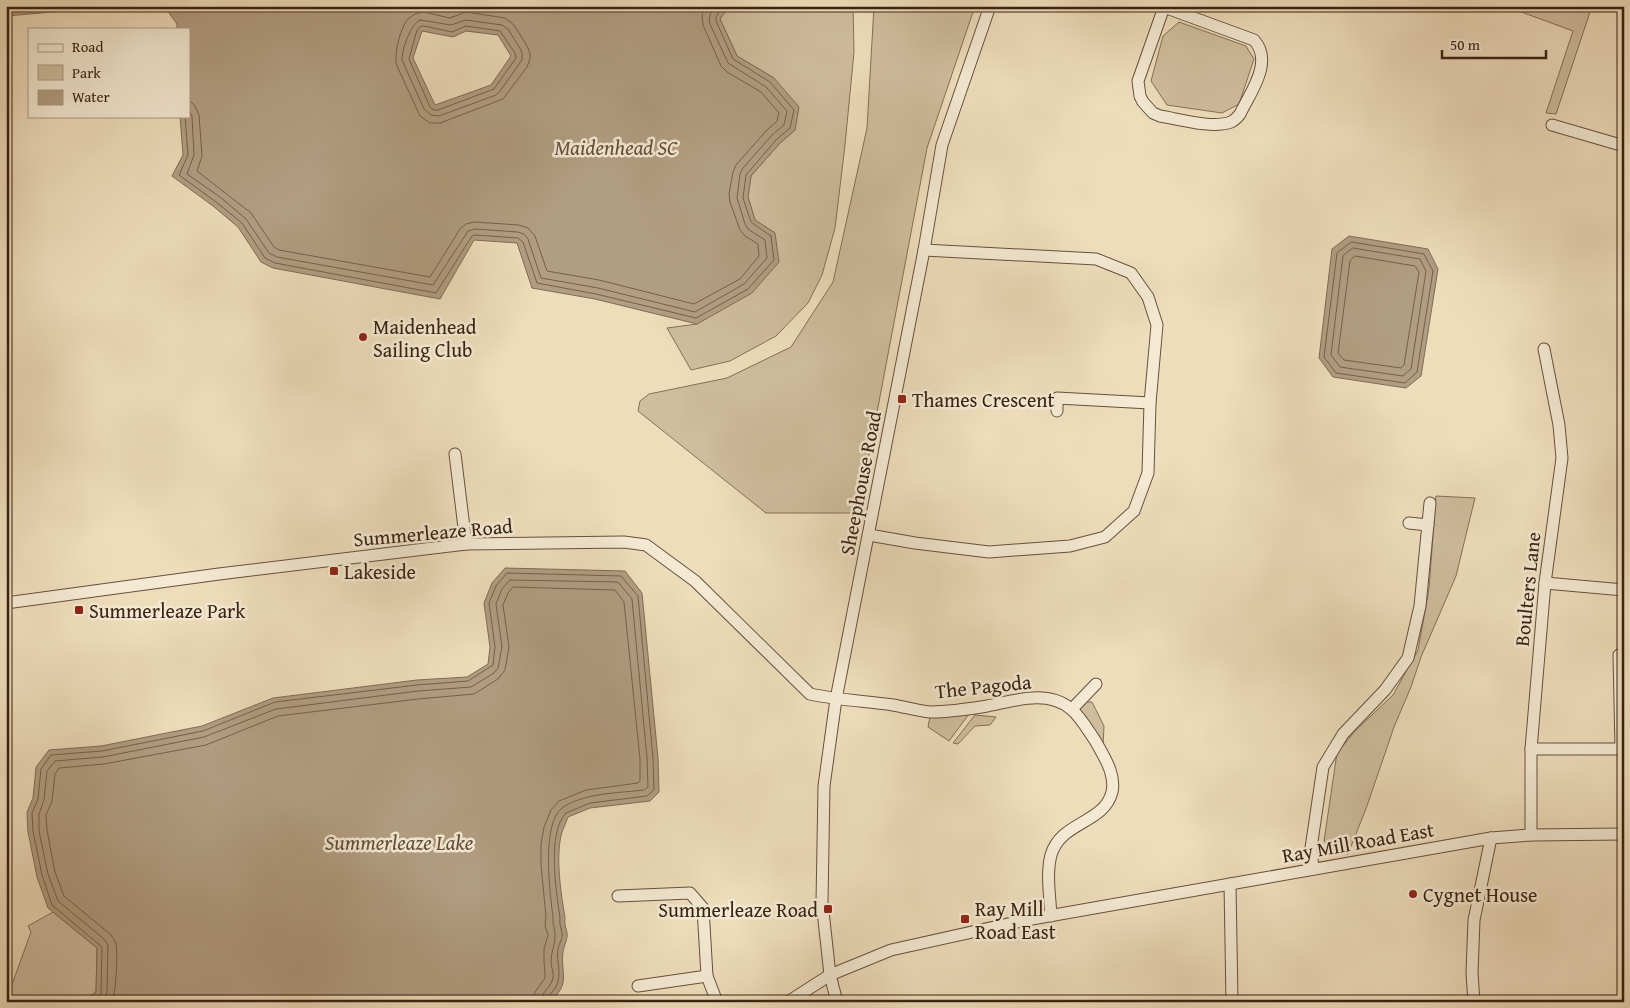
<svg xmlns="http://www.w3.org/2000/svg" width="1630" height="1008" font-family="'Gentium Book Plus',serif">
	<rect width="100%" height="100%" fill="#edb"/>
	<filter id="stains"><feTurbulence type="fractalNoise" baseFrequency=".004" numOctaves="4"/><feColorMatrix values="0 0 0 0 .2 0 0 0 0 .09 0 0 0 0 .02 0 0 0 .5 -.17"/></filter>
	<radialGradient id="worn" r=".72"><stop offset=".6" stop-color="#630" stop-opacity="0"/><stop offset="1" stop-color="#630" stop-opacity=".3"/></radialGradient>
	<g fill="#cfbd9e" stroke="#846f58">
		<path d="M729,6H853L854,52L845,145L835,228L822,275L808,303L776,336L730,361L691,370L667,328L697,324L775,233L755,220L748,197L751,176L780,143L795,130L774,78L737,56L720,19Z"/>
		<path d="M874,6H975L927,148L858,513H766L638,411L640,401L649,394L727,378L791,347L833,282L867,128Z"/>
		<path d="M1505,6H1592L1556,114L1546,113L1573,31Z"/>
		<path d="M1179,22L1246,46L1254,59L1239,104L1222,113L1167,105L1151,81L1163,36Z"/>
		<path d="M1436,496L1475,498L1456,576L1421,657L1411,687L1394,727L1367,806L1348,854L1336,852L1324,841L1337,753L1355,731L1393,695L1418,650L1429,589Z"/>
		<path d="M1087,702H1092L1104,726L1103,747L1079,712L1081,706Z"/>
		<path d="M969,714L949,741L928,727L930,717Z"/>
		<path d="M975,715L996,717L990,725L975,726L958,744L953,743Z"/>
		<path d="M53,912L97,948L96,992L86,999L85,1002H15L10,990L31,932L28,926Z"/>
	</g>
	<g fill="#b19d82" stroke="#816b55" fill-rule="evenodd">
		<path d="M6,6H99L88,9L6,16Z"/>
		<path d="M164,6H729L720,19L737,56L774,78L799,107L795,130L780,143L751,176L748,197L755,220L775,233L779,262L752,293L697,324L595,299L532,288L517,243L474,240L440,299L273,268L261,262L238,227L213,206L172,176L183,155L180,116H189V29H177V24ZM422,31L453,37L466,31L498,35L511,56L491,85L435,105L413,58Z"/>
		<path d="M1349,236L1428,249L1438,269L1421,376L1406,388L1333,377L1319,358L1332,249Z"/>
		<path d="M505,568L625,571L642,593L658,758L659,792L650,801L590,808L568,817C566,822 564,827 562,832C555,856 561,893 565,918C564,924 566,927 567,933C568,939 564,945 563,952C560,973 572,984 549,1002H85L86,999L96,992L97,948L48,908L37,877L28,832L27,812L33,798L36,767L49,750L101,746L202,726L273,698L417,680L467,677L488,664L490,647L484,603L492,583Z"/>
	</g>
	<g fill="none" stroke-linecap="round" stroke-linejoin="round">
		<g stroke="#765f4a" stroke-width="1">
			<path d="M6,11L65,6"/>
			<path d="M424,12L450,18L466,12L505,18L514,25L527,46L530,53V59L527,67L503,99L440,123H430L420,116L397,66C393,55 401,25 409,18C414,14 418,13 424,12Z"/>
			<path d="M420,20L451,25L466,20L502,25L508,29L521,50L522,54V60L500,91L496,95L439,116L431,115L424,109L402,60C402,49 410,25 420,20Z"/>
			<path d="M424,26L452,32L466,26L500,31L515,53L516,58L494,89L438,110H434L430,107L409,59L417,30L420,27Z"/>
			<path d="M189,100L195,106L199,115L202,156L197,171L251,213L274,247L279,250L430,277L460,229L466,224L474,222L519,225L528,228L535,236L547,271L599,280L694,304L740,279L759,256L758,244L745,236L740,230L730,202L729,194L733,172L736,165L766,131L777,121L779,113L761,92L727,72L721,66L703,25L702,15L707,6"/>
			<path d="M189,110L192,116L194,155L187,174L220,197L246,219L269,253L277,257L433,285L468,231L475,229L518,232L524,234L528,239L541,278L598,288L695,312L744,284L767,258L765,240L748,229L745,224L737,198L740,174L743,168L772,135L784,125L787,111L766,87L728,63L709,22L710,15L716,6"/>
			<path d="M185,116L188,155L179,175L216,202L242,223L265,258L275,263L436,293L472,236L475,235L518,238L523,242L537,283L596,294L696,318L748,289L774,260L771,236L751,222L743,198L746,175L776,140L790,128L794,110L770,82L733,59L716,21V17L723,6"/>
			<path d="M1352,242L1424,254L1433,271L1417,372L1405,383L1336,373L1324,357L1337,253Z"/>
			<path d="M1353,248L1420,259L1426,271L1411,369L1403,376L1340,367L1331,355L1343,256Z"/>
			<path d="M1355,256L1415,266L1419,272L1404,365L1401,368L1344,360L1338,353L1350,261Z"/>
			<path d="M91,1002L99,996L101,993L102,947L52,905L42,875L33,831L32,813L38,799L41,769L51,755L102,751L203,731L275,702L417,685L468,681L493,665L495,647L489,603L496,586L507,573L621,576L638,596L653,758L654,790L647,796L590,803L566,813C547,832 556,892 560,917C559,924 561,927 562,933C563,939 559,943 558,949C556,960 561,970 558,981C557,989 548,994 547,1002"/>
			<path d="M102,1002L105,998L107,992L108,945L104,939L58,901L48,874L39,831V814L44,800L47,771L55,761L103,757L204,737L276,709L418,691L471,687L494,673L498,668L502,647L496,604L502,589L510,580L618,582L632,599L647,758L648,787L644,790C619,793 583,793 562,808C541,824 550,894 553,917C552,925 556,930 555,937C555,945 551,952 551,961C551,968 555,974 552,981C549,989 541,992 541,1002"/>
			<path d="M112,1002C116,993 118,954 116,944C115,940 112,937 110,934L64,896L55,872L47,830L46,815L52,801L55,774L59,768L104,764L206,745L278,716L418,699L474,694L498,679L505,670L509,647L503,605L508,593L513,587L615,590L624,602L640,759V781L638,783L586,790L559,801L551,810L544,827L541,844V865L546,917L545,926L548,935L544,949V962L545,974V978L535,992L533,1002"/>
		</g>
		<defs>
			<g id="minor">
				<path d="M1164,7L1254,40C1274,62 1250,93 1240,114C1237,118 1235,120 1231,122C1212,129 1179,119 1160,116L1153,113L1143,102L1140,96L1138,81Z"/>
				<path d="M1552,125L1624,146"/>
				<path d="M1057,411V398L1150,403"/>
				<path d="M455,454L466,544"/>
				<path d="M1409,523L1428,525"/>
				<path d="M869,535L915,543L989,552L1070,546L1105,537L1134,511L1148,473L1150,403L1157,325L1148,297L1131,273L1096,259L924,250"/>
				<path d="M1545,583L1624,590"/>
				<path d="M6,603L219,574L466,544L624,542L646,545L695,581L810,694C838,700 865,701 893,705C905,707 918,711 930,712C948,712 969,709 987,706C1014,701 1047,689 1071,709C1081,717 1089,732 1096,742C1104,757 1116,774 1112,792C1104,824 1061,821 1051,855C1046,874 1050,896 1051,916"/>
				<path d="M1619,655L1621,749"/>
				<path d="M1072,709L1096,684"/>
				<path d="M1531,749H1624"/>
				<path d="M1531,835V749L1545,583L1562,458L1559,425L1544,349"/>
				<path d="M1313,869L1311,848L1323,767L1343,734L1385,690L1408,658L1420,606L1430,503"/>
				<path d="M1230,884L1232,1002"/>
				<path d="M618,896L690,893L703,908L707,976L717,1002"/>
				<path d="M638,986L707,976"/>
				<path d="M788,1002L830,975L891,950L1026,920L1491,838L1531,835L1624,834"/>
				<path d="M837,1002L830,975L822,902L824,786L836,699L924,250L942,145L990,6"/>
				<path d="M1474,1002L1472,973L1474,920L1491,838"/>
			</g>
		</defs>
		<use href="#minor" stroke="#67503c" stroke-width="13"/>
		<use href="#minor" stroke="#f4e9d3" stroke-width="11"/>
	</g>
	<g fill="#8f2418" stroke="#f4e9d3" stroke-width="2">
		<circle cx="363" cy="337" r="5"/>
		<rect x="897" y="394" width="10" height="10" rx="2.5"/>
		<rect x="329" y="566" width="10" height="10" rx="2.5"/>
		<rect x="74" y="605" width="10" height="10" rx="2.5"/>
		<circle cx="1413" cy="894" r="5"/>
		<rect x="823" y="904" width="10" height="10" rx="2.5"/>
		<rect x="960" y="914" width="10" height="10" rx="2.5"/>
	</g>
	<g text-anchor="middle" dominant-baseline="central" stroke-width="5" stroke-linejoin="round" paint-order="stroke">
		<g font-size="20" fill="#3a2112" stroke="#f4e9d3" text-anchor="start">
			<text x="373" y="326">Maidenhead<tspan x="373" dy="23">Sailing Club</tspan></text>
			<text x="912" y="399">Thames Crescent</text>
			<text x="344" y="571">Lakeside</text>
			<text x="89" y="610">Summerleaze Park</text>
			<text x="1423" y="894">Cygnet House</text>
			<text x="975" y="908">Ray Mill<tspan x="975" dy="23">Road East</tspan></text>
			<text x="818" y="909" text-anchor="end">Summerleaze Road</text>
		</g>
		<g font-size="20" fill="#3a2112" stroke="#f4e9d3">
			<text transform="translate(860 483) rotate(-79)">Sheephouse Road</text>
			<text transform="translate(433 532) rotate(-5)">Summerleaze Road</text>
			<text transform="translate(1527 589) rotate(-84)">Boulters Lane</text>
			<text transform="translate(983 686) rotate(-6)">The Pagoda</text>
			<text transform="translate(1358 842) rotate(-10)">Ray Mill Road East</text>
		</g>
		<g font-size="21" font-style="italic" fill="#644c39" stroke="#f4e9d3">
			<text x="616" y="147">Maidenhead SC</text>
			<text x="399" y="842">Summerleaze Lake</text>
		</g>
	</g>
	<rect width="1630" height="1008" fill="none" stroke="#edb" stroke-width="25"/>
	<rect x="8" y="8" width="1615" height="993" fill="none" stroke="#3a2112" stroke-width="2.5"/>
	<rect x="12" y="12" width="1605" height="983" fill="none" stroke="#3a2112"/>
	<rect x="28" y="28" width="162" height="90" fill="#f4e9d3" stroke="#aa9986"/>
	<rect x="38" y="44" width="25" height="8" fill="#f4e9d3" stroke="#aa9986"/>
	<text x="72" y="52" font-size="15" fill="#3a2112">Road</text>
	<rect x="38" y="65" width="25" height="15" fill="#cfbd9e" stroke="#aa9986"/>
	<text x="72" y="78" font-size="15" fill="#3a2112">Park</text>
	<rect x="38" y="90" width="25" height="15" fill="#b19d82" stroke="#aa9986"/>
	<text x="72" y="102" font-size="15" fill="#3a2112">Water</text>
	<path d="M1442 50v8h104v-8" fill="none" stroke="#3a2112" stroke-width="2.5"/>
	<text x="1450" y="50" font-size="15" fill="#3a2112" stroke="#f4e9d3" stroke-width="4" paint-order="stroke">50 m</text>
	<rect width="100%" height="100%" filter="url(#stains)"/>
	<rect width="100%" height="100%" fill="url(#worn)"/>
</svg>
